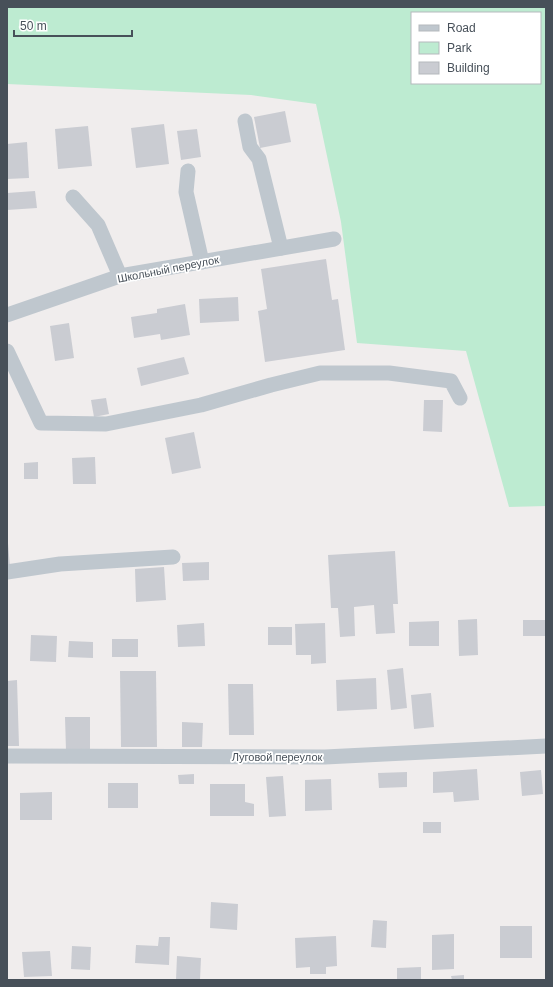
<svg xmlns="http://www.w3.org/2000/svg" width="553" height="987" font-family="Arial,sans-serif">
	<rect width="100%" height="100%" fill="#f0eded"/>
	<path fill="#bdebd1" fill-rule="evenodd" d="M7,7H546V506L509,507L466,351L357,343L341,222L316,104L251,95L7,84ZM412,13H540V83H412Z"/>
	<g fill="#caccd2">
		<path d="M285,111L291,142L260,148L254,117Z"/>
		<path d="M164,124L169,164L136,168L131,128Z"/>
		<path d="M88,126L92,166L58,169L55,129Z"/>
		<path d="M197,129L201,157L181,160L177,131Z"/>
		<path d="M27,142L29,178L7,179V144Z"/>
		<path d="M35,191L37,208L7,210V193Z"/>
		<path d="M326,259L332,300L338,299L345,350L265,362L258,311L267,309L261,269Z"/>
		<path d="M238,297L239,321L200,323L199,299Z"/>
		<path d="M185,304L190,335L161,340L160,334L134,338L131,317L157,313V309Z"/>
		<path d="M69,323L74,358L55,361L50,326Z"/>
		<path d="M184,357L189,374L141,386L137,368Z"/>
		<path d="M106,398L109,414L94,417L91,400Z"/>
		<path d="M424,400H443L442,432L423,431Z"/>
		<path d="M194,432L201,468L172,474L165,438Z"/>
		<path d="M95,457L96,484H73L72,458Z"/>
		<path d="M38,462V479H24V463Z"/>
		<path d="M7,531L10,567H7Z"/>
		<path d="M395,551L398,604H393L395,633L376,634L374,605L354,607L355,636L340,637L338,608H331L328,555Z"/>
		<path d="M209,562V580L183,581L182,563Z"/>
		<path d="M164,567L166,600L136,602L135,569Z"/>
		<path d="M477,619L478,655L459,656L458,620Z"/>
		<rect x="523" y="620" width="23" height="16"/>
		<path d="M439,621V646H409V622Z"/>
		<path d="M204,623L205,646L178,647L177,625Z"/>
		<path d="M325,623L326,663L311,664V655H296L295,624Z"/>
		<rect x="268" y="627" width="24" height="18"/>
		<path d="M31,635L57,636L56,662L30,661Z"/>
		<rect x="112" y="639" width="26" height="18"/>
		<path d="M69,641L93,642V658L68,657Z"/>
		<path d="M403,668L407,708L391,710L387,670Z"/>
		<path d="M120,671H156L157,747H121Z"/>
		<path d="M376,678L377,709L337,711L336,680Z"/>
		<path d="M17,680L19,746H7V681Z"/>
		<path d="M228,684H253L254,735H229Z"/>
		<path d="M431,693L434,727L414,729L411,695Z"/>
		<path d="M65,717H90V751H66Z"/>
		<path d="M182,722L203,723L202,747H182Z"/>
		<path d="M477,769L479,800L454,802L453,792L433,793V772Z"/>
		<path d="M541,770L543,794L522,796L520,772Z"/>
		<path d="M407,772V787L379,788L378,773Z"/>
		<path d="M194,774V784H179L178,775Z"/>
		<path d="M283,776L286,816L269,817L266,777Z"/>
		<path d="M331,779L332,810L305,811V780Z"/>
		<rect x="108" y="783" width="30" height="25"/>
		<path d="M210,784H245V802L254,804V816H210Z"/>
		<path d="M52,792V820H20V793Z"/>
		<rect x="423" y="822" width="18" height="11"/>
		<path d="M211,902L238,904L237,930L210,928Z"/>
		<path d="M373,920L387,921L386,948L371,947Z"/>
		<rect x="500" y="926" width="32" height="32"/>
		<path d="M454,934V969L432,970V935Z"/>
		<path d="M336,936L337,966L326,967V974H310V967L296,968L295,938Z"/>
		<path d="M159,937H170L169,965L135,963L136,945L158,946Z"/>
		<path d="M72,946L91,947L90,970L71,969Z"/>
		<path d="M50,951L52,976L24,977L22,952Z"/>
		<path d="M177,956L201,958L200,980H176Z"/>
		<path d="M421,967V980H397V968Z"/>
		<path d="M464,975V980H452L451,976Z"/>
	</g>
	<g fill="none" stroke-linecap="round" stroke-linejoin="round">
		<g stroke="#bfc7ce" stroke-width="15">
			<path d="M245,121L250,147L259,159L281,248"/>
			<path d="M188,171L186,192L202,262"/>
			<path d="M73,197L98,225L120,276"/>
			<path d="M7,315L120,276L334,239"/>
			<path d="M7,351L41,423L106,424L201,405L271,385L320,373H389L451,381L460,398"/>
			<path d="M7,572L60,564L173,557"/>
			<path d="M7,756L325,757L546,746"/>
		</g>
	</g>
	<g text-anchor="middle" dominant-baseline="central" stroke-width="3.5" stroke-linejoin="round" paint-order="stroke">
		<g font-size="11" fill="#475059" stroke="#fff">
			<text transform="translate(168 269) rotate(-11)">Школьный переулок</text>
			<text x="277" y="757">Луговой переулок</text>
		</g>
	</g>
	<rect width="553" height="987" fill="none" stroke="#475059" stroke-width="16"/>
	<rect x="411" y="12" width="130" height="72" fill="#ffffff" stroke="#b5b9bd"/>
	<rect x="419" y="25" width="20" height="6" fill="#bfc7ce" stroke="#b5b9bd"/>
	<text x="447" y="32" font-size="12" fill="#475059">Road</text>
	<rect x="419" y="42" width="20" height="12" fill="#bdebd1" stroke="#b5b9bd"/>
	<text x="447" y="52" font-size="12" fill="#475059">Park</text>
	<rect x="419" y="62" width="20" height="12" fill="#caccd2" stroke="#b5b9bd"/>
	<text x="447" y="72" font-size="12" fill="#475059">Building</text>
	<path d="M14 30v6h118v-6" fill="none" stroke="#475059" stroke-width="2"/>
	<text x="20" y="30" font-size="12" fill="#475059" stroke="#ffffff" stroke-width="3" paint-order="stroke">50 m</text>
</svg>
